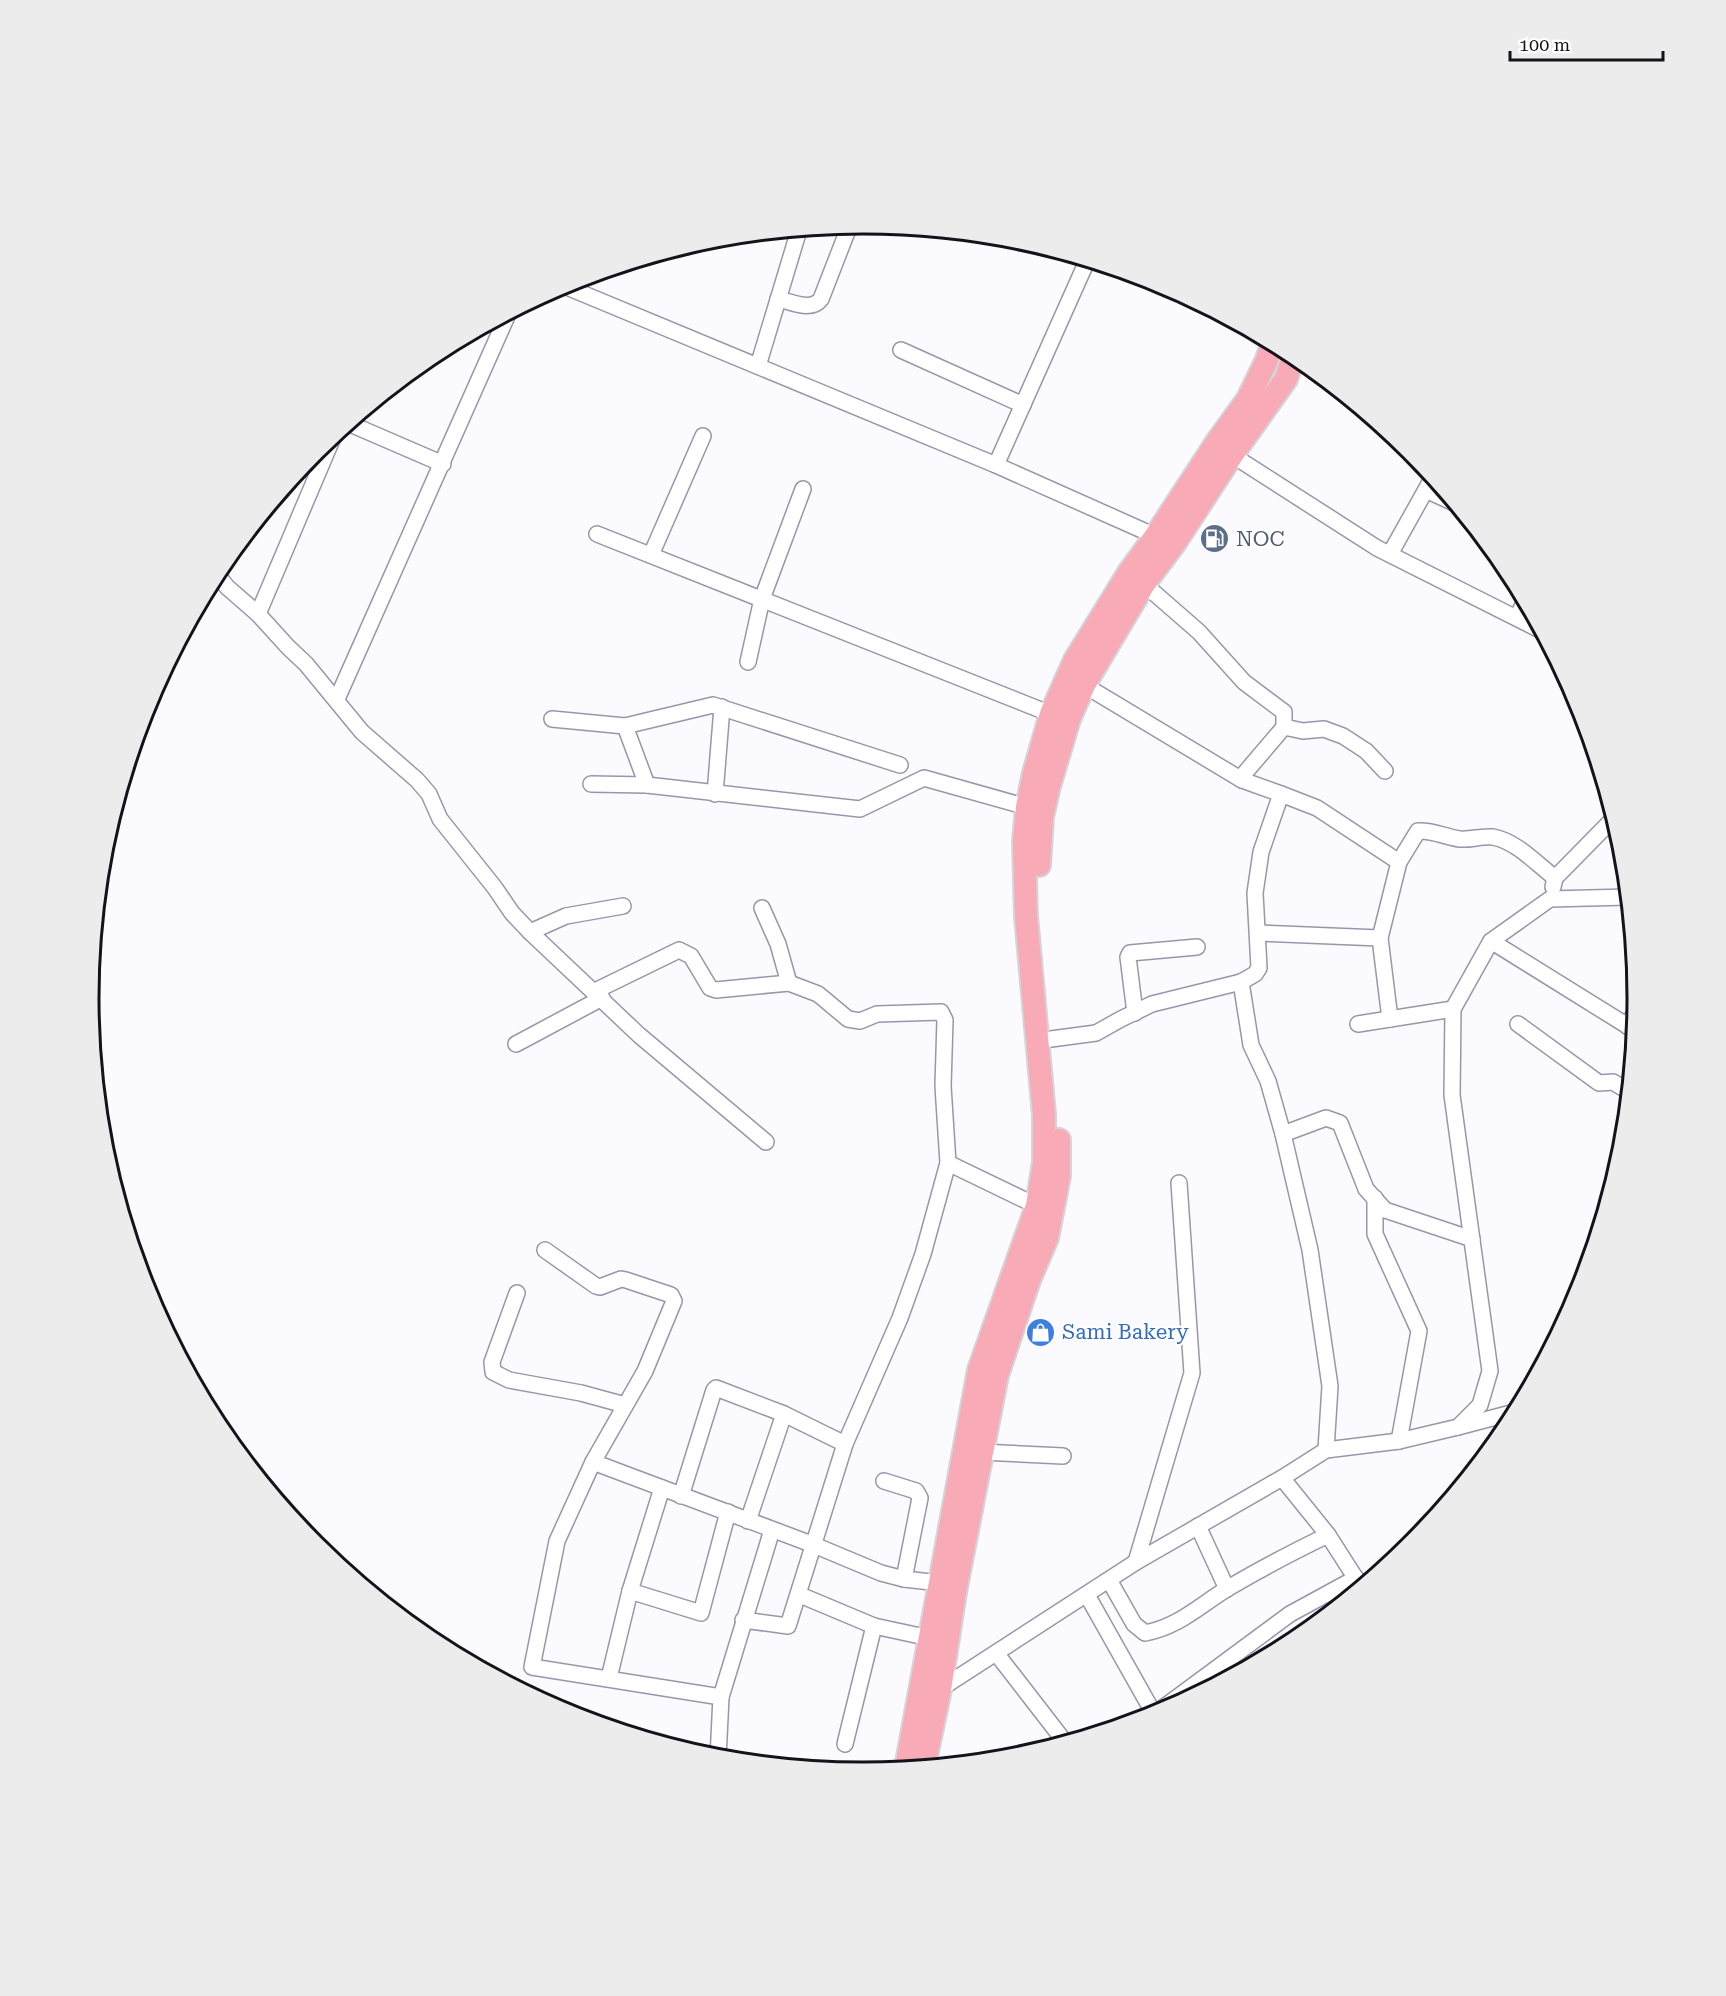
<svg xmlns="http://www.w3.org/2000/svg" width="1726" height="1996" font-family="'Roboto Serif',serif">
	<rect width="100%" height="100%" fill="#fbfaff"/>
	<g fill="none" stroke-linecap="round" stroke-linejoin="round">
		<defs>
			<g id="minor">
				<path d="M562,285L996,465L1162,539"/>
				<path d="M778,299C793,302 811,312 821,299L849,227"/>
				<path d="M901,350L1023,405"/>
				<path d="M758,366L799,230"/>
				<path d="M348,423L443,464"/>
				<path d="M1232,455L1377,548L1540,630"/>
				<path d="M996,465L1087,261"/>
				<path d="M1426,490L1454,503"/>
				<path d="M597,534L1051,714"/>
				<path d="M1390,554L1433,477"/>
				<path d="M651,555L703,436"/>
				<path d="M216,573L227,587L258,614L288,647L306,664L362,732L417,780L429,794L440,819L495,888L512,913L530,932L639,1035L766,1142"/>
				<path d="M1144,584L1199,632L1244,682L1284,712V727L1244,774L1242,780"/>
				<path d="M258,614L334,435"/>
				<path d="M1517,617L1525,601"/>
				<path d="M748,662L762,599L803,489"/>
				<path d="M1084,685L1242,780L1281,794L1261,852L1255,893L1259,968L1255,974L1241,982L1251,1045L1268,1081L1283,1134"/>
				<path d="M337,699L508,314"/>
				<path d="M552,719L625,726L713,705L900,765"/>
				<path d="M625,726L647,785"/>
				<path d="M1284,727L1303,731L1324,729L1343,736L1366,751L1385,771"/>
				<path d="M591,784L647,785L860,809L924,778L1027,807"/>
				<path d="M715,794L722,707"/>
				<path d="M1281,794L1317,808L1399,862"/>
				<path d="M1553,887L1555,878L1614,818"/>
				<path d="M762,908L778,944L789,983"/>
				<path d="M530,932L566,916L623,906"/>
				<path d="M1258,933L1380,938"/>
				<path d="M1491,941L1634,1030"/>
				<path d="M595,991L679,950L691,956L710,988L716,990L789,983L818,994L848,1019L860,1021L877,1014L941,1012L945,1020L943,1086L948,1163L923,1254L900,1318L845,1444L788,1626L743,1620"/>
				<path d="M1135,1013L1128,957L1130,953L1197,947"/>
				<path d="M1390,1019L1380,938L1399,862L1418,831C1433,830 1445,837 1460,839C1470,840 1482,836 1493,837C1516,841 1537,864 1555,878"/>
				<path d="M1358,1024L1453,1009"/>
				<path d="M1518,1024L1599,1083L1613,1082L1628,1091"/>
				<path d="M1627,1026L1636,1011"/>
				<path d="M1051,1039L1096,1033L1121,1019L1152,1004L1241,982"/>
				<path d="M516,1044L602,998"/>
				<path d="M948,1163L1037,1206"/>
				<path d="M1375,1198V1234L1419,1331L1399,1441"/>
				<path d="M545,1250L596,1286L600,1287L621,1279L626,1280L671,1295L674,1301L645,1371L593,1462L557,1541L532,1667L721,1697"/>
				<path d="M517,1293L492,1362L493,1372L509,1380L581,1393L625,1405"/>
				<path d="M1458,1427L1515,1412"/>
				<path d="M1326,1450L1330,1386L1310,1250L1283,1134L1326,1118L1340,1123L1366,1189L1385,1210L1472,1239"/>
				<path d="M981,1452L1063,1456"/>
				<path d="M593,1462L814,1545L881,1573L904,1579L940,1583"/>
				<path d="M1282,1478L1328,1535L1360,1585"/>
				<path d="M884,1481L916,1491L920,1498L904,1579"/>
				<path d="M681,1496L714,1390L716,1388L784,1414L845,1444"/>
				<path d="M748,1521L784,1414"/>
				<path d="M1198,1526L1227,1589"/>
				<path d="M1136,1562L1192,1373L1179,1183"/>
				<path d="M1109,1580L1134,1624L1145,1633C1179,1627 1201,1604 1230,1587C1262,1568 1295,1551 1328,1535"/>
				<path d="M630,1591L701,1613L728,1512"/>
				<path d="M800,1595L874,1626L939,1640"/>
				<path d="M1087,1595L1154,1714"/>
				<path d="M996,1653L1065,1742"/>
				<path d="M609,1678L630,1591L662,1488"/>
				<path d="M940,1689L1136,1562L1282,1478L1326,1450L1399,1441L1458,1427L1480,1405L1490,1371L1452,1095L1453,1009L1491,941L1550,899L1628,897"/>
				<path d="M1152,1716L1290,1614L1356,1578"/>
				<path d="M845,1744L874,1626"/>
				<path d="M718,1758L721,1697L772,1530"/>
			</g>
			<g id="highway">
				<path d="M1039,865L1042,817L1049,786L1069,719L1084,685L1144,584L1174,544L1232,455L1286,379L1294,355"/>
				<path d="M924,1766L940,1689L955,1592L997,1375L1029,1280L1047,1238L1059,1176V1140"/>
				<path d="M906,1768L979,1370L1037,1206L1044,1162V1115L1026,916L1024,842L1027,807L1034,773L1051,714L1075,660L1130,571L1155,537L1217,442L1248,399L1266,362L1273,343"/>
			</g>
		</defs>
		<use href="#minor" stroke="#9996ab" stroke-width="18"/>
		<use href="#highway" stroke="#d5d4d6" stroke-width="26"/>
		<use href="#minor" stroke="#fff" stroke-width="15"/>
		<use href="#highway" stroke="#f8aab7" stroke-width="22"/>
	</g>
	<defs>
		<symbol id="fuel-disc" viewBox="-11 -11 22 22"><circle r="9.5" fill="#5c6f8a" stroke="#fff"/><path d="M-5.5-6h7V0h2V4h1.3V-2.5L3-4.5l.8-.8L6-3V5H2.5V1h-1V6h-7ZM-4.2-4.7v3.2H.2V-4.7Z" fill="#fff"/></symbol>
		<symbol id="shop-disc" viewBox="-11 -11 22 22"><circle r="9.5" fill="#3f7fe0" stroke="#fff"/><path d="M-5-2.5h2.3a2.7 3.5 0 0 1 5.4 0H5L5.5 6h-11ZM-1.5-2.5h3a1.5 2.3 0 0 0-3 0Z" fill="#fff"/></symbol>
	</defs>
	<g fill-rule="evenodd">
		<use href="#fuel-disc" x="1198" y="522" width="33" height="33"/>
		<use href="#shop-disc" x="1024" y="1316" width="33" height="33"/>
	</g>
	<g text-anchor="middle" dominant-baseline="central" stroke-width="4.5" stroke-linejoin="round" paint-order="stroke">
		<g font-size="21" fill="#4e5e75" stroke="#fff" text-anchor="start">
			<text x="1236" y="539">NOC</text>
		</g>
		<g font-size="21" fill="#366cbe" stroke="#fff" text-anchor="start">
			<text x="1062" y="1332">Sami Bakery</text>
		</g>
	</g>
	<path d="M0 0H1726V1996H0ZM99 998a764 764 0 1 1 1528 0a764 764 0 1 1-1528 0Z" fill="#ececed" fill-rule="evenodd"/>
	<path fill="none" stroke="#14121a" stroke-width="3" d="M99 998a764 764 0 1 1 1528 0a764 764 0 1 1-1528 0Z"/>
	<path d="M1510 51v9h153v-9" fill="none" stroke="#14121a" stroke-width="3"/>
	<text x="1519" y="51" font-size="18" fill="#14121a" stroke="#ffffff" stroke-width="4.5" paint-order="stroke">100 m</text>
</svg>
